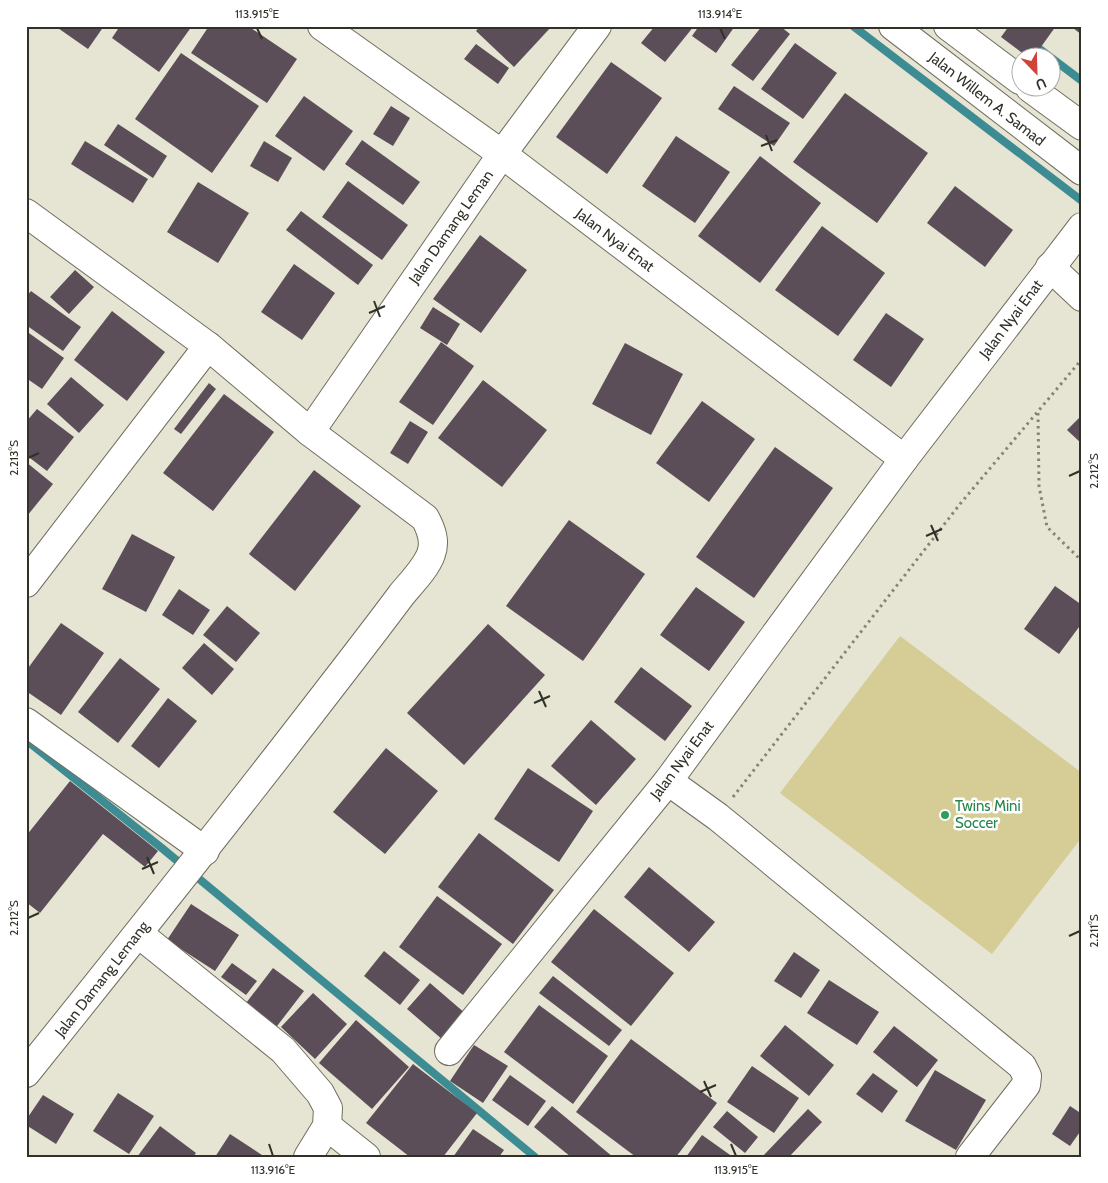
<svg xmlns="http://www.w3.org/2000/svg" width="1108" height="1183" font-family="Cabin,sans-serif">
	<rect width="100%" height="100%" fill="#e6e4d2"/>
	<path fill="#d6cc95" d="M900,636L1082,773V837L992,954L780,793Z"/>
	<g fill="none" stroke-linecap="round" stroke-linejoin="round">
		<g stroke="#3e8c93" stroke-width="8">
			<path d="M853,26L1082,201"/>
			<path d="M1033,44L1082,81"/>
			<path d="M26,740L163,849L535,1157"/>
		</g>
	</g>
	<g fill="#5c4e58">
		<path d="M55,26H104L88,49Z"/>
		<path d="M120,26H192L159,72L112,38Z"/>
		<path d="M209,26H248L297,59L267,103L191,53Z"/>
		<path d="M480,26H552L514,67L476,31Z"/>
		<path d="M655,26H694L665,62L641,43Z"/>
		<path d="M699,26H735L716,53L692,36Z"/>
		<path d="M762,26H780L790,34L753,81L731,65Z"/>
		<path d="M1009,26H1056L1033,58H1029L1001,37Z"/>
		<path d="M1075,26H1082V35L1073,28Z"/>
		<path d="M795,43L837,73L803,119L761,89Z"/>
		<path d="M476,44L509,68L498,84L464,59Z"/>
		<path d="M181,53L259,106L212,173L135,119Z"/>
		<path d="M611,62L662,98L607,174L556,137Z"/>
		<path d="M734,86L790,123L774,146L718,109Z"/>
		<path d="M845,93L928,153L877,223L793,162Z"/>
		<path d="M304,96L353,131L324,171L275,136Z"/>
		<path d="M391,106L410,118L393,146L373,134Z"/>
		<path d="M118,124L167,156L153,178L104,145Z"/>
		<path d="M676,136L730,172L695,223L642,186Z"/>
		<path d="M362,140L420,182L403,205L345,164Z"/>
		<path d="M85,141L148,179L133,203L71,164Z"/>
		<path d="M264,141L292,158L278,182L250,166Z"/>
		<path d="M760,156L821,203L760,283L698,236Z"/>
		<path d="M348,181L408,225L382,260L322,217Z"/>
		<path d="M198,182L249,213L218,263L167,232Z"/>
		<path d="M955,186L1013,230L985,267L927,223Z"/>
		<path d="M301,211L373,265L358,285L286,230Z"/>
		<path d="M822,226L885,273L838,336L775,290Z"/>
		<path d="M480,235L527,270L481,333L433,299Z"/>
		<path d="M294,264L335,293L302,340L261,312Z"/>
		<path d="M75,270L94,287L69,314L50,297Z"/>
		<path d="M31,291L81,327L63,351L26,325V297Z"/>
		<path d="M433,307L460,324L447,345L420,328Z"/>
		<path d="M112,311L165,352L127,401L74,360Z"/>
		<path d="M886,313L924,339L891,387L853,360Z"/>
		<path d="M26,331L64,358L42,389L26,378Z"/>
		<path d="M441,342L474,366L433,425L399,402Z"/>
		<path d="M625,343L683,374L651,435L592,404Z"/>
		<path d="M71,377L104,405L79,433L47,404Z"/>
		<path d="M483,380L547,430L502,487L438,438Z"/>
		<path d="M209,383L216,389L181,434L174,429Z"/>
		<path d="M224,394L274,432L213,511L163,473Z"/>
		<path d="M702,401L755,439L709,502L656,463Z"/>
		<path d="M37,409L74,437L47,471L26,455V422Z"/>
		<path d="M1082,415V444L1067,430Z"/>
		<path d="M410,421L428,432L408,464L390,453Z"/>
		<path d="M775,447L833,488L754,598L696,557Z"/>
		<path d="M26,462L53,484L27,516L26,515Z"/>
		<path d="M314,470L361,506L295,591L249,554Z"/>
		<path d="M569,520L645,574L583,661L506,606Z"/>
		<path d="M132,534L175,557L146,612L102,589Z"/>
		<path d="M1055,586L1082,605V623L1059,654L1024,629Z"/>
		<path d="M696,587L745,622L709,671L660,635Z"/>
		<path d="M179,589L210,610L193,635L162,615Z"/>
		<path d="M227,606L260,633L236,662L203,635Z"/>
		<path d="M61,623L104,653L61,715L26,691V671Z"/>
		<path d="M488,624L545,675L464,765L407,713Z"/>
		<path d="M204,643L234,669L212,695L182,668Z"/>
		<path d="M120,658L160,689L118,743L78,712Z"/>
		<path d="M641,667L692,706L665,741L614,702Z"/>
		<path d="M168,698L197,721L159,768L131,746Z"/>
		<path d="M591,720L636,759L596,805L551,766Z"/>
		<path d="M386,748L438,791L385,854L333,812Z"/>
		<path d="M528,768L593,811L559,862L494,819Z"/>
		<path d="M70,781L158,851L145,867L103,834L40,913L26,902V836Z"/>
		<path d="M479,833L554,890L513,944L438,887Z"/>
		<path d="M649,867L715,922L689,952L624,897Z"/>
		<path d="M437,896L502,944L463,995L399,947Z"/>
		<path d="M191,904L239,935L215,971L167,940Z"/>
		<path d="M594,909L674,973L631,1026L551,962Z"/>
		<path d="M384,951L420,980L400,1005L364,976Z"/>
		<path d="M794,952L820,970L801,998L774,981Z"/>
		<path d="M232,963L257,981L246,995L221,977Z"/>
		<path d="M273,968L304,991L274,1030L243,1007Z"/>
		<path d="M553,976L622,1030L609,1046L539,993Z"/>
		<path d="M829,980L879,1012L857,1045L807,1013Z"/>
		<path d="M430,983L466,1014L443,1040L407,1009Z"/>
		<path d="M313,993L347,1024L315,1059L281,1027Z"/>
		<path d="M539,1005L608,1056L573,1104L504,1052Z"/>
		<path d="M356,1020L409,1067L372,1109L319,1063Z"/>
		<path d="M785,1025L834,1065L809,1096L760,1056Z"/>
		<path d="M894,1026L938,1060L917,1087L873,1052Z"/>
		<path d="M631,1039L717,1103L676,1157H636L576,1112Z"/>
		<path d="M474,1045L508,1066L483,1103L450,1081Z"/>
		<path d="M413,1064L477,1113L443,1157H410L366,1123Z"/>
		<path d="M752,1066L799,1098L774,1133L727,1102Z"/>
		<path d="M935,1070L986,1100L956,1150L905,1121Z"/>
		<path d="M873,1073L898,1091L882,1113L856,1094Z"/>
		<path d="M510,1075L546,1101L528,1126L492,1100Z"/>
		<path d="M118,1093L154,1116L129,1154L93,1131Z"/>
		<path d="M43,1095L74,1114L56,1144L26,1125V1120Z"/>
		<path d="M552,1106L613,1157H571L534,1127Z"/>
		<path d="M1070,1106L1082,1114V1129L1070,1146L1052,1134Z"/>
		<path d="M808,1109L822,1122L789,1157H762Z"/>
		<path d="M727,1111L758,1137L745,1153L713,1127Z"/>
		<path d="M160,1126L196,1153L193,1157H137Z"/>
		<path d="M473,1129L504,1150L499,1157H453Z"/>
		<path d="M230,1134L265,1157H215Z"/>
		<path d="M702,1135L733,1157H686Z"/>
	</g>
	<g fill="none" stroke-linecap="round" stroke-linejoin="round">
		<defs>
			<g id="minor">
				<path d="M322,26L502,154L904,459"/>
				<path d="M26,213L208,346L310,432L425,518C431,529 436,541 431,554C426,568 412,582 402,594C379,625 355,656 331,687C231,817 129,945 26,1073"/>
				<path d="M1050,267L1082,297"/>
				<path d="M310,432L502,154L597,26"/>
				<path d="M26,583L208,346"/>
				<path d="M26,722L205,851"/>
				<path d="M668,781L718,817L1022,1066L1027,1076L1026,1085L970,1157"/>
				<path d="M139,934L283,1050L320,1093L328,1108L327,1126L308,1157"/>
				<path d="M449,1051L668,781L904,459L1082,227"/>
				<path d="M327,1126L366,1157"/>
			</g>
			<g id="major">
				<path d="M893,26L1082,171"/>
				<path d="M948,26L1020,80"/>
				<path d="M1030,88L1082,126"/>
			</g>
		</defs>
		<use href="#minor" stroke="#716e5f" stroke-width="30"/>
		<use href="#major" stroke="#716e5f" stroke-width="30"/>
		<g stroke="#858478" stroke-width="3" stroke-dasharray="2.5 4" stroke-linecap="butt">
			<path d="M1038,413L1039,486L1047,527L1082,561"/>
			<path d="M733,797L960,504L1082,359"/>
		</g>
		<use href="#minor" stroke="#fff" stroke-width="28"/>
		<use href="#major" stroke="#fff" stroke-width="28"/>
	</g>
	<path fill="none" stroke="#313029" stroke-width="2" d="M257,28L262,39M720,28L725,39M766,135L772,151M761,146L777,140M374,301L380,317M369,313L385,306M28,458L39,453M1069,476L1080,471M931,525L938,541M926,536L942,529M539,691L546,707M534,703L550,696M147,857L154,874M142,869L158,862M28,918L39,913M1069,936L1080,931M704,1081L711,1097M700,1092L716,1085M269,1144L273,1156M731,1144L736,1156"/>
	<circle fill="#2e9e5b" stroke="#fff" stroke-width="2" cx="945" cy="815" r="5"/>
	<g text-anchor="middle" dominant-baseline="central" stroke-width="5" stroke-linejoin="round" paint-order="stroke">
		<g font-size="15" fill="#313029" stroke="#fff">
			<text transform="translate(987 99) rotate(38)">Jalan Willem A. Samad</text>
			<text transform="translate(451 227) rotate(-55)">Jalan Damang Leman</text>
			<text transform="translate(615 240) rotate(37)">Jalan Nyai Enat</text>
			<text transform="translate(1011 319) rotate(-53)">Jalan Nyai Enat</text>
			<text transform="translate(682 760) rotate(-53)">Jalan Nyai Enat</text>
			<text transform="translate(102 979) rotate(-52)">Jalan Damang Lemang</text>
		</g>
		<g font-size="15" fill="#27864d" stroke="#fff" text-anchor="start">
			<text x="955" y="806">Twins Mini<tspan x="955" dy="17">Soccer</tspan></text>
		</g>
	</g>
	<rect width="1108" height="1183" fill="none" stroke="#ffffff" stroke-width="55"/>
	<g transform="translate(1036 72) rotate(157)"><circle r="24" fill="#ffffff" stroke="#adaca9"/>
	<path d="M0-4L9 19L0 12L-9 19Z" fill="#d14339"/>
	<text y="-8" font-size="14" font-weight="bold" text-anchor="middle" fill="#313029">U</text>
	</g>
	<rect x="28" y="28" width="1052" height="1128" fill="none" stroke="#313029" stroke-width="2"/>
	<g font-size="12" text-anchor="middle" fill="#313029">
		<text x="257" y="18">113.915°E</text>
		<text x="720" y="18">113.914°E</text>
		<text transform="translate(14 458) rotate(-90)" y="4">2.213°S</text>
		<text transform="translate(1094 471) rotate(-90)" y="4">2.212°S</text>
		<text transform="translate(14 918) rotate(-90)" y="4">2.212°S</text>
		<text transform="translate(1094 931) rotate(-90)" y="4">2.211°S</text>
		<text x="273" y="1174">113.916°E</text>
		<text x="736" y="1174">113.915°E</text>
	</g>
</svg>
